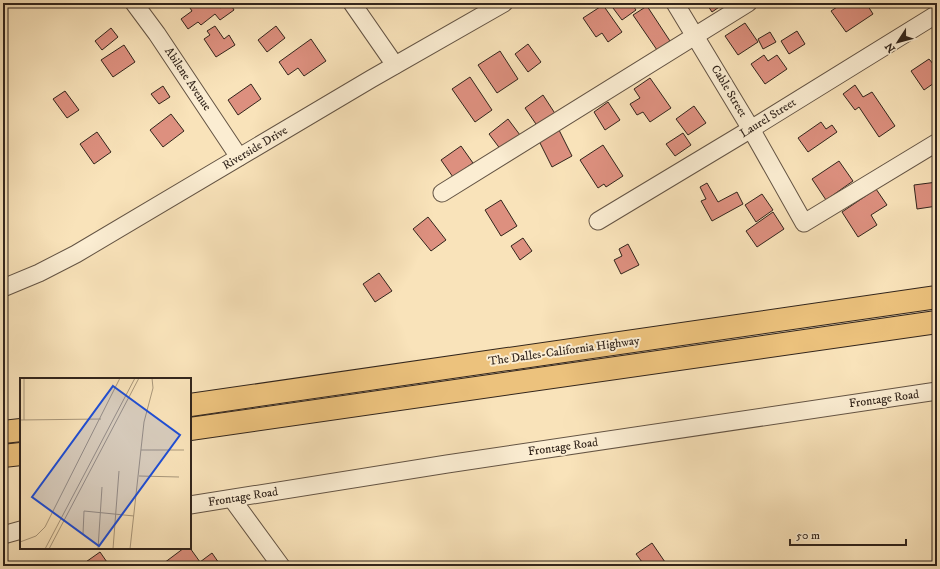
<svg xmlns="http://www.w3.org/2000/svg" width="940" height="569" font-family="'IM FELL DW Pica',serif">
	<rect width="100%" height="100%" fill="#f9e3ba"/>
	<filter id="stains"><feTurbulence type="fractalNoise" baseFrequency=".005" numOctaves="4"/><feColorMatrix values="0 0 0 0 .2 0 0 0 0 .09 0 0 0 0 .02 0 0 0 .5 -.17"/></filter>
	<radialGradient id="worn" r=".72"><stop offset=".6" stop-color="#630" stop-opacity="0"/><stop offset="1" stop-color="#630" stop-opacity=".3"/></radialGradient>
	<g fill="#dd907f" stroke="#32251c">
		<path d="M196,3H216L220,8L227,3H230L234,10L220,20L215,14L201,25L198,22L188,29L181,19L192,11L190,8Z"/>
		<path d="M620,3H631L636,10L622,20L613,8Z"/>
		<path d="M706,3H725L712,12Z"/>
		<path d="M843,3H866L873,14L846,32L831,11Z"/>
		<path d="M603,5L622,32L608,42L602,33L596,37L583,18Z"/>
		<path d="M647,6L670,41L657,50L633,15Z"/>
		<path d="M745,23L758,42L738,55L725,36Z"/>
		<path d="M215,26L224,39L229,35L235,45L216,57L204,39L210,35L207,31Z"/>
		<path d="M276,26L285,38L267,52L258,40Z"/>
		<path d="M111,28L118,37L102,50L95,41Z"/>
		<path d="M797,31L805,44L789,54L781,41Z"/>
		<path d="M770,32L776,42L763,49L758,39Z"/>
		<path d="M311,39L326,61L304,76L298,68L288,75L279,62Z"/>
		<path d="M528,44L541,62L528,72L515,54Z"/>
		<path d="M124,45L135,62L113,77L101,60Z"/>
		<path d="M500,51L518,79L497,93L478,65Z"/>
		<path d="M764,55L768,61L777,55L787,69L765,84L751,64Z"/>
		<path d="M929,59L934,65L937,63V81L924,90L911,71Z"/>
		<path d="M470,77L492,110L475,122L452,89Z"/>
		<path d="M650,78L671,108L650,122L643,112L637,115L630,104L640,98L634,89Z"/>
		<path d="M251,84L261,99L238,115L228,100Z"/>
		<path d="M855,85L863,97L872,92L895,126L879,137L859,107L855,110L843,94Z"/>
		<path d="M163,86L170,97L159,104L151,94Z"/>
		<path d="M65,91L79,110L67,118L53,99Z"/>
		<path d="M543,95L556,115L538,127L525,108Z"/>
		<path d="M608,102L620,120L605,130L594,112Z"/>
		<path d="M694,106L706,123L688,135L676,119Z"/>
		<path d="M171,114L184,131L163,147L150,130Z"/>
		<path d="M508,119L520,135L501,150L489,134Z"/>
		<path d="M821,122L826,129L832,125L837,132L808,152L798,138Z"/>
		<path d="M559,130L572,156L552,167L539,141Z"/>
		<path d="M97,132L111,152L94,164L80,144Z"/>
		<path d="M683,133L691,145L675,156L666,144Z"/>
		<path d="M603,145L623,176L606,187L604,184L598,188L580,160Z"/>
		<path d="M461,146L473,163L453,177L441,160Z"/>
		<path d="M839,161L853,181L826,200L812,179Z"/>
		<path d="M937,182V206L917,209L914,185Z"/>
		<path d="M707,183L718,202L737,192L743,204L712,221L701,201L706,199L700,187Z"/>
		<path d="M876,189L887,205L871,215L877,225L858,237L842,212Z"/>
		<path d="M762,194L773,210L756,222L745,205Z"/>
		<path d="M501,200L517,226L501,236L485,210Z"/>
		<path d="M773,212L784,229L757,247L746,231Z"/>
		<path d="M428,217L446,240L431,251L413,229Z"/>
		<path d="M523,238L532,251L520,260L511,246Z"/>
		<path d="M628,244L639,265L621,274L614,260L622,256L619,249Z"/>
		<path d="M379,273L392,291L375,302L363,284Z"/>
		<path d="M652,543L665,562L660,566H645L636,554Z"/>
		<path d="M184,548H190L200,562L212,553L221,566H160Z"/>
		<path d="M100,552L109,565L84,566L83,564Z"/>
	</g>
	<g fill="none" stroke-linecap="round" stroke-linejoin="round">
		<defs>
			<g id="minor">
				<path d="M134,3L157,34L239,157"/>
				<path d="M352,3L395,65"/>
				<path d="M675,3L751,129L804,223L936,143"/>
				<path d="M442,193L748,3"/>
				<path d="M598,221L751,129L937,14"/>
				<path d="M3,288L39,273L76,254L371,79L504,3"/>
				<path d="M232,499L281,566"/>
				<path d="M190,505L447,464L937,391"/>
				<path d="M3,535L21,530"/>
			</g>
			<g id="highway">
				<path d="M190,405L937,297"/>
				<path d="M190,429L937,322"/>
				<path d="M3,432L21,430"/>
				<path d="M3,456L21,454"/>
			</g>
		</defs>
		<use href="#minor" stroke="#645444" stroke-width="19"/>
		<use href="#highway" stroke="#32251c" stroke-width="24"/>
		<use href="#minor" stroke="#fbedd2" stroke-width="17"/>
		<use href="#highway" stroke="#ecc27d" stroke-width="22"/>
	</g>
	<g text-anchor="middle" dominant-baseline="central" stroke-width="4" stroke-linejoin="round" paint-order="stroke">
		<g font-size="12" fill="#32251c" stroke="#fbedd2">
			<text transform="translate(188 79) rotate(56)">Abilene Avenue</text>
			<text transform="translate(729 91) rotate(59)">Cable Street</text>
			<text transform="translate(768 118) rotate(-32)">Laurel Street</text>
			<text transform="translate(255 148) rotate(-31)">Riverside Drive</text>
			<text transform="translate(564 351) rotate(-8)">The Dalles-California Highway</text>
			<text transform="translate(884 399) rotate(-8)">Frontage Road</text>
			<text transform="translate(563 447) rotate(-8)">Frontage Road</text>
			<text transform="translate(243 497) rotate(-9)">Frontage Road</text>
		</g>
	</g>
	<g transform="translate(20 378)">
		<rect width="171" height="171" fill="#f9e3ba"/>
		<path fill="none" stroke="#a9977b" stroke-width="1" d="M4,0V42M0,42L81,41M121,72H164M119,98L159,99M63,156L64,133L114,138M0,164L16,158L25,149L100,0M25,171L115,0M29,171L119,0M78,171L82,109M93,171L99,93M110,171L124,44L133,10L132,0"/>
		<path fill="#1d4ed8" fill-opacity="0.15" stroke="#1d4ed8" stroke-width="2" d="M93,8L160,57L79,168L12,119Z"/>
		<rect width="171" height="171" fill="none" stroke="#32251c" stroke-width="2"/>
	</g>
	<rect width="940" height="569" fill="none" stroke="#f9e3ba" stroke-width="16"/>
	<rect x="4" y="4" width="932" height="561" fill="none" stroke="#32251c" stroke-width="2"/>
	<rect x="8" y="8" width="924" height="553" fill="none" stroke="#32251c"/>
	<g transform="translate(898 42) rotate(234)" stroke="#fbedd2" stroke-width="3" paint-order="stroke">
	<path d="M0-3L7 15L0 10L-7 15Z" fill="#32251c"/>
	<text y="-6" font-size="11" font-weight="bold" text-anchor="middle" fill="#32251c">N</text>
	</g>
	<path d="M790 539v6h116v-6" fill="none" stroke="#32251c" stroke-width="2"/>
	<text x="796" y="539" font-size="12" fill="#32251c" stroke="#fbedd2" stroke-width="3" paint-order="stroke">50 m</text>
	<rect width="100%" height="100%" filter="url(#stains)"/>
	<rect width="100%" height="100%" fill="url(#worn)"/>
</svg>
